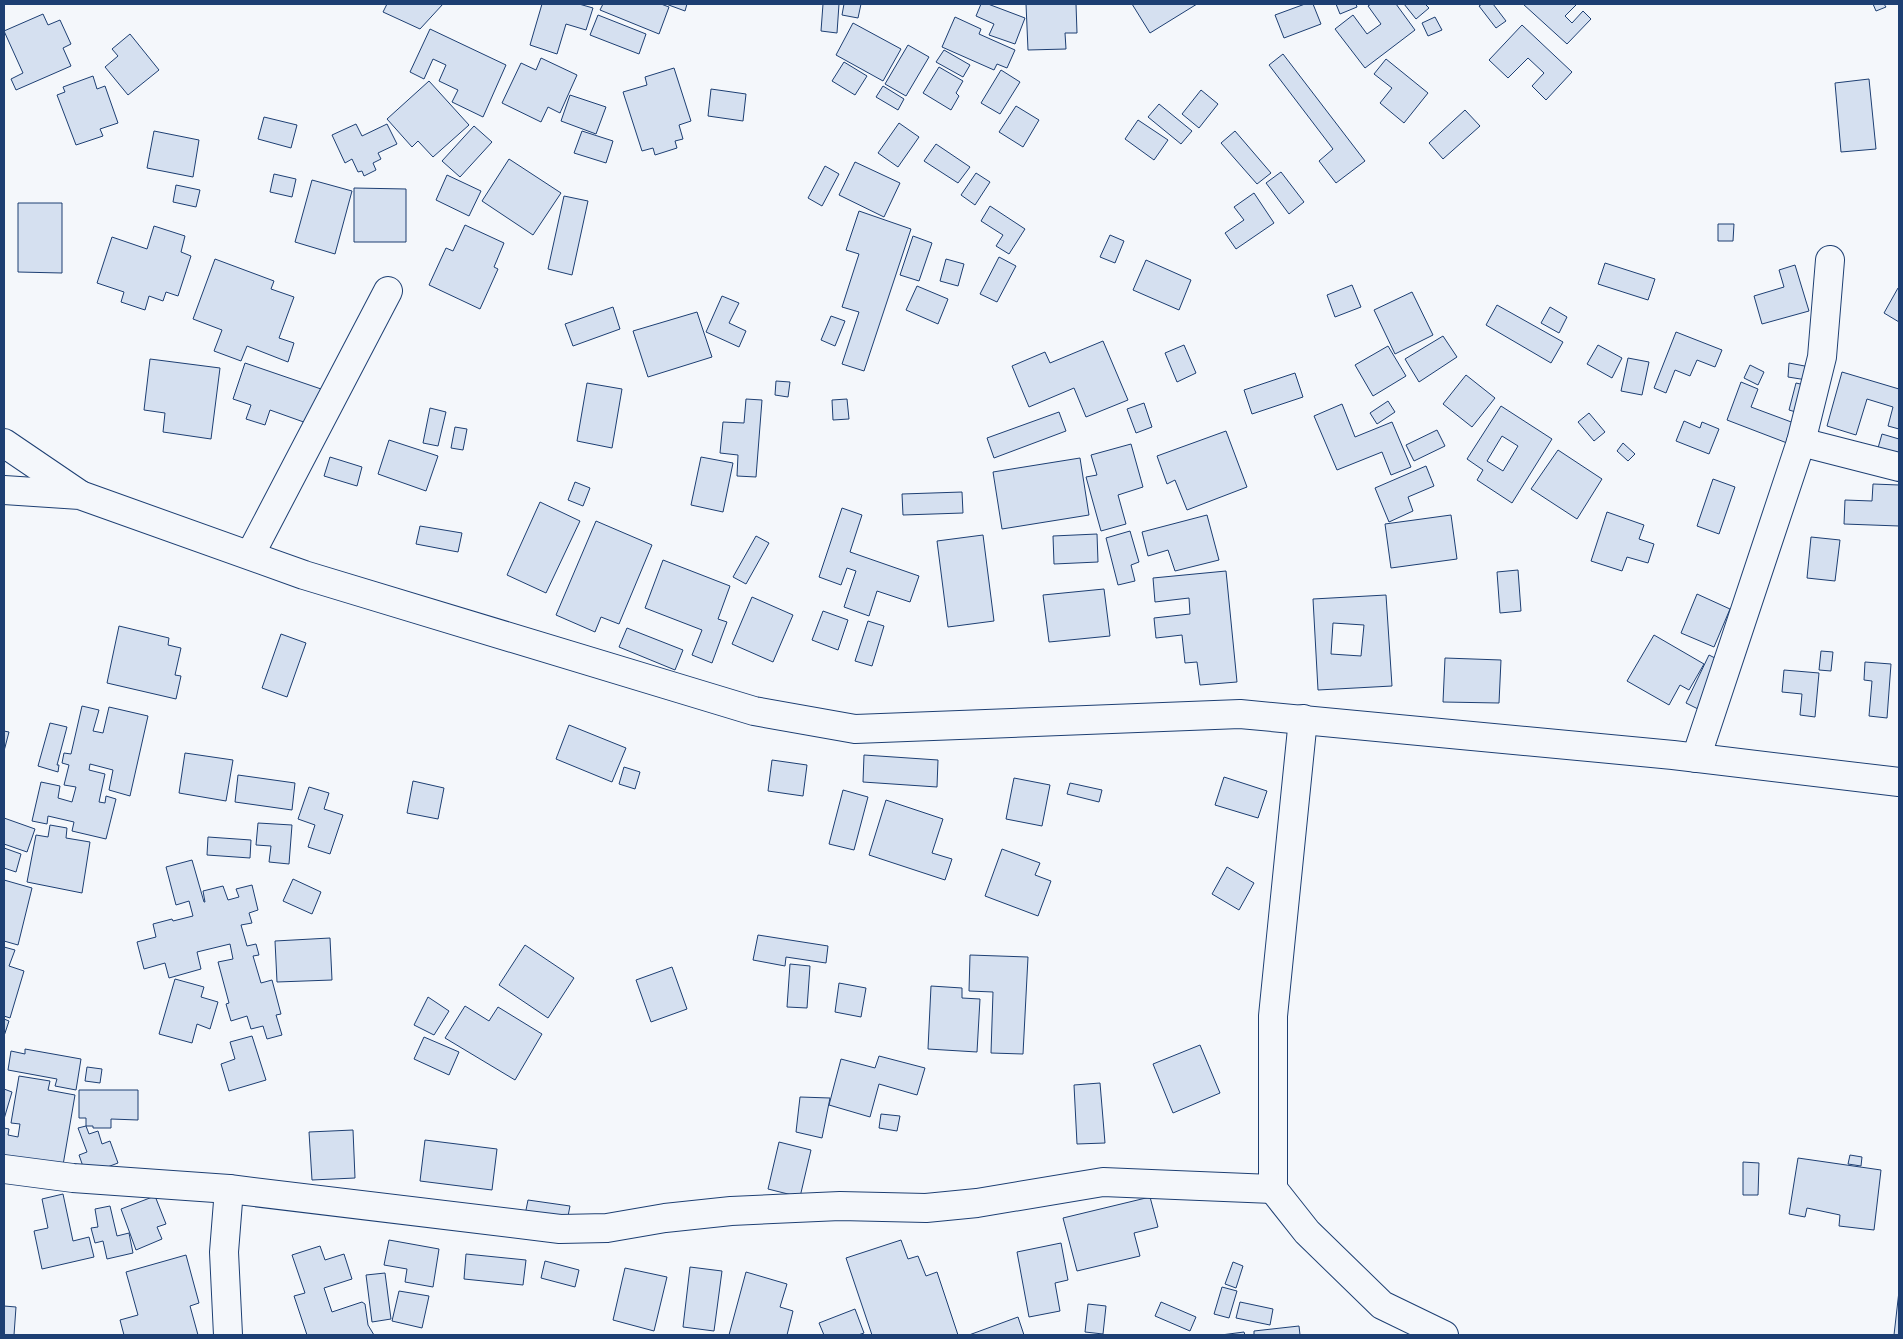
<svg xmlns="http://www.w3.org/2000/svg" width="1903" height="1339" font-family="'Alegreya Sans',sans-serif">
	<rect width="100%" height="100%" fill="#f4f7fb"/>
	<g fill="#d5e0f0" stroke="#1d3f73" fill-rule="evenodd">
		<path d="M387,4H443L420,29L383,12Z"/>
		<path d="M542,4H579L593,8L586,30L566,24L557,54L530,45Z"/>
		<path d="M603,4H661L669,7L659,34L600,10Z"/>
		<path d="M666,4H687L685,11Z"/>
		<path d="M823,4H839L837,33L821,31Z"/>
		<path d="M844,4H861L858,18L842,15Z"/>
		<path d="M981,4H988L1025,18L1015,44L989,35L994,24L976,16Z"/>
		<path d="M1026,4H1076L1077,33H1065L1066,49L1028,50Z"/>
		<path d="M1132,4H1197L1150,33Z"/>
		<path d="M1305,4H1313L1321,24L1284,38L1275,15Z"/>
		<path d="M1336,4H1356L1357,7L1340,14Z"/>
		<path d="M1371,4H1396L1415,30L1365,68L1335,29L1353,15L1367,34L1381,24L1368,6Z"/>
		<path d="M1404,4H1425L1429,8L1416,19Z"/>
		<path d="M1482,4H1493L1506,21L1496,28L1479,6Z"/>
		<path d="M1523,4H1577L1565,16L1572,23L1583,11L1591,19L1567,44Z"/>
		<path d="M1873,4H1884L1886,7L1876,11Z"/>
		<path d="M43,14L48,25L60,20L71,44L63,48L71,66L16,90L11,79L23,73L4,31Z"/>
		<path d="M598,15L646,34L639,54L590,35Z"/>
		<path d="M955,17L981,29L979,34L1015,50L1007,68L997,64L994,70L942,47Z"/>
		<path d="M1435,17L1442,30L1428,36L1422,23Z"/>
		<path d="M853,23L901,49L883,81L836,55Z"/>
		<path d="M1522,25L1572,72L1546,100L1532,86L1544,73L1528,58L1508,78L1489,60Z"/>
		<path d="M430,29L506,65L483,117L452,102L458,90L439,81L446,65L433,59L424,79L410,72Z"/>
		<path d="M130,34L159,70L128,95L105,67L118,56L112,49Z"/>
		<path d="M908,45L929,57L906,96L885,84Z"/>
		<path d="M944,50L970,65L963,77L936,62Z"/>
		<path d="M1283,54L1365,161L1336,183L1319,161L1333,149L1269,65Z"/>
		<path d="M541,58L577,75L560,113L548,107L541,122L502,103L521,63L536,70Z"/>
		<path d="M1386,59L1428,93L1404,123L1380,103L1392,88L1374,74Z"/>
		<path d="M844,62L867,76L855,95L832,81Z"/>
		<path d="M939,67L963,81L956,93L959,96L951,110L923,93Z"/>
		<path d="M674,68L691,121L679,125L683,139L675,141L677,148L655,155L653,148L642,151L623,92L647,85L645,77Z"/>
		<path d="M1001,70L1020,82L1000,114L981,103Z"/>
		<path d="M93,76L97,89L105,86L118,123L100,129L103,136L76,145L57,95L65,92L63,87Z"/>
		<path d="M1869,79L1876,149L1841,152L1835,83Z"/>
		<path d="M429,81L469,125L433,157L418,141L412,147L387,119Z"/>
		<path d="M883,86L904,99L898,110L876,97Z"/>
		<path d="M711,89L746,94L743,121L708,116Z"/>
		<path d="M1201,90L1218,104L1199,128L1182,114Z"/>
		<path d="M570,95L606,107L596,134L561,121Z"/>
		<path d="M1159,104L1192,131L1181,144L1148,117Z"/>
		<path d="M1016,106L1039,120L1023,147L999,132Z"/>
		<path d="M1465,110L1480,126L1443,159L1429,143Z"/>
		<path d="M264,117L297,125L291,148L258,139Z"/>
		<path d="M1138,120L1168,140L1154,160L1125,139Z"/>
		<path d="M899,123L919,137L898,167L878,153Z"/>
		<path d="M356,124L362,136L387,124L397,144L378,153L381,159L373,163L376,170L364,176L362,171L358,172L352,159L345,163L332,135Z"/>
		<path d="M474,126L492,142L460,177L442,161Z"/>
		<path d="M154,131L199,140L193,177L147,168Z"/>
		<path d="M582,131L613,141L606,163L574,153Z"/>
		<path d="M1235,131L1271,173L1257,184L1221,143Z"/>
		<path d="M936,144L970,167L958,183L924,161Z"/>
		<path d="M509,159L561,193L533,235L482,201Z"/>
		<path d="M855,162L900,183L884,217L839,195Z"/>
		<path d="M825,166L839,174L822,206L808,198Z"/>
		<path d="M1281,172L1304,202L1289,214L1266,183Z"/>
		<path d="M976,173L990,182L975,205L961,195Z"/>
		<path d="M274,174L296,179L292,197L270,192Z"/>
		<path d="M447,175L481,191L469,216L436,200Z"/>
		<path d="M312,180L352,191L335,254L295,242Z"/>
		<path d="M176,185L200,190L196,207L173,202Z"/>
		<path d="M354,188L406,189V242H354Z"/>
		<path d="M1254,193L1274,223L1236,249L1225,233L1244,220L1234,207Z"/>
		<path d="M564,196L588,201L572,275L548,269Z"/>
		<path d="M18,203H62V273L18,272Z"/>
		<path d="M990,206L1025,229L1009,254L996,246L1003,235L981,221Z"/>
		<path d="M859,211L911,229L864,371L842,364L859,312L842,307L859,254L846,250Z"/>
		<path d="M1718,224H1734L1733,241H1718Z"/>
		<path d="M465,225L504,243L494,267L498,269L480,309L429,285L446,248L453,251Z"/>
		<path d="M154,226L185,236L181,252L191,256L178,296L166,292L163,301L149,296L145,310L121,302L124,292L97,283L112,237L147,249Z"/>
		<path d="M1110,235L1124,241L1115,263L1100,257Z"/>
		<path d="M913,236L932,243L919,281L900,275Z"/>
		<path d="M999,257L1016,266L997,302L980,294Z"/>
		<path d="M215,259L274,281L271,289L294,297L279,338L294,343L288,362L247,346L241,361L214,351L222,330L193,319Z"/>
		<path d="M946,259L964,264L958,286L940,281Z"/>
		<path d="M1146,260L1191,280L1179,310L1133,290Z"/>
		<path d="M1605,263L1655,279L1648,300L1598,284Z"/>
		<path d="M1795,265L1809,311L1762,324L1754,296L1784,287L1779,270Z"/>
		<path d="M1352,285L1361,307L1335,317L1327,295Z"/>
		<path d="M917,286L948,299L938,324L906,310Z"/>
		<path d="M1898,288L1899,289V322L1884,313Z"/>
		<path d="M1412,292L1433,335L1395,354L1374,310Z"/>
		<path d="M722,296L739,303L729,323L746,331L739,347L706,332Z"/>
		<path d="M1497,305L1563,342L1551,363L1486,325Z"/>
		<path d="M613,307L620,329L573,346L565,324Z"/>
		<path d="M1550,307L1567,317L1559,333L1541,323Z"/>
		<path d="M697,312L712,357L648,377L633,331Z"/>
		<path d="M831,316L845,321L835,346L821,340Z"/>
		<path d="M1676,332L1722,350L1715,367L1697,360L1690,376L1675,370L1666,393L1654,388Z"/>
		<path d="M1443,336L1457,357L1419,382L1405,359Z"/>
		<path d="M1103,341L1128,400L1086,417L1074,388L1029,407L1012,366L1045,352L1050,363Z"/>
		<path d="M1184,345L1196,373L1177,382L1165,353Z"/>
		<path d="M1598,345L1622,358L1612,378L1587,364Z"/>
		<path d="M1388,346L1406,376L1373,396L1355,365Z"/>
		<path d="M1628,358L1649,362L1642,395L1621,391Z"/>
		<path d="M150,359L220,368L211,439L163,432L165,413L144,410Z"/>
		<path d="M245,363L324,390L312,425L270,410L265,425L246,419L251,405L233,399Z"/>
		<path d="M1789,363L1815,368L1813,381L1788,377Z"/>
		<path d="M1750,365L1764,372L1758,385L1744,378Z"/>
		<path d="M1842,372L1899,389V429L1888,426L1893,407L1867,399L1856,435L1827,426Z"/>
		<path d="M1295,373L1303,397L1252,414L1244,390Z"/>
		<path d="M1466,375L1495,398L1472,427L1443,404Z"/>
		<path d="M776,381L790,382L788,397L775,395Z"/>
		<path d="M1741,382L1758,389L1751,407L1794,423L1787,443L1727,420Z"/>
		<path d="M587,383L622,389L612,448L577,441Z"/>
		<path d="M1796,383L1813,387L1806,415L1789,410Z"/>
		<path d="M746,399L762,400L756,477L737,476L738,455L720,453L723,422L744,423Z"/>
		<path d="M847,399L849,419L833,420L832,400Z"/>
		<path d="M1388,401L1395,412L1377,424L1370,413Z"/>
		<path d="M1144,403L1152,427L1136,433L1127,409Z"/>
		<path d="M1342,404L1355,437L1392,422L1411,467L1391,475L1382,452L1337,470L1314,416Z"/>
		<path d="M1501,406L1552,439L1512,503L1477,480L1483,470L1467,459ZM1502,436L1518,446L1503,471L1487,461Z"/>
		<path d="M430,408L446,412L438,446L423,443Z"/>
		<path d="M1059,412L1066,431L994,458L987,438Z"/>
		<path d="M1589,413L1605,432L1594,441L1578,422Z"/>
		<path d="M1684,421L1700,428L1702,422L1719,429L1709,454L1676,441Z"/>
		<path d="M455,427L467,429L463,450L451,448Z"/>
		<path d="M1437,430L1445,446L1414,461L1406,445Z"/>
		<path d="M1226,431L1247,487L1187,510L1175,480L1167,484L1157,456Z"/>
		<path d="M1882,434L1899,439V454L1878,448Z"/>
		<path d="M389,440L438,456L426,491L378,474Z"/>
		<path d="M1623,443L1635,454L1628,461L1617,451Z"/>
		<path d="M1131,444L1143,487L1118,495L1126,524L1101,531L1086,477L1097,475L1091,455Z"/>
		<path d="M1558,450L1602,479L1577,519L1531,489Z"/>
		<path d="M330,457L362,467L357,486L324,476Z"/>
		<path d="M701,457L733,463L723,512L691,505Z"/>
		<path d="M1080,458L1089,515L1002,529L993,472Z"/>
		<path d="M1426,466L1434,486L1408,497L1413,511L1389,522L1375,488Z"/>
		<path d="M1713,479L1735,487L1719,534L1697,526Z"/>
		<path d="M575,482L590,488L583,506L568,500Z"/>
		<path d="M1873,484L1899,485V526L1844,524L1845,500L1872,501Z"/>
		<path d="M962,492L963,513L903,515L902,494Z"/>
		<path d="M540,502L580,521L546,593L507,575Z"/>
		<path d="M842,508L862,515L850,552L919,576L910,602L877,591L869,616L844,607L856,571L847,568L841,585L819,577Z"/>
		<path d="M1607,512L1644,525L1639,539L1654,544L1648,563L1627,557L1622,571L1591,561Z"/>
		<path d="M1207,515L1219,560L1175,571L1168,550L1148,556L1142,532Z"/>
		<path d="M1451,515L1457,559L1391,568L1385,524Z"/>
		<path d="M596,521L652,545L619,624L601,617L595,632L556,615Z"/>
		<path d="M420,526L462,533L458,552L416,544Z"/>
		<path d="M1130,531L1139,562L1131,565L1135,581L1118,585L1106,538Z"/>
		<path d="M1097,534L1098,562L1054,564L1053,536Z"/>
		<path d="M983,535L994,621L948,627L937,541Z"/>
		<path d="M756,536L769,543L746,584L733,577Z"/>
		<path d="M1811,537L1840,540L1835,581L1807,578Z"/>
		<path d="M663,560L730,586L718,619L727,622L712,663L692,655L702,630L645,608Z"/>
		<path d="M1518,570L1521,611L1500,613L1497,572Z"/>
		<path d="M1226,571L1237,682L1200,685L1197,662L1185,663L1182,635L1156,638L1154,618L1190,614L1189,598L1155,602L1153,578Z"/>
		<path d="M1104,589L1110,636L1049,642L1043,595Z"/>
		<path d="M1697,594L1730,609L1714,647L1681,633Z"/>
		<path d="M1386,595L1392,686L1318,690L1313,599ZM1333,623L1364,625L1361,656L1331,654Z"/>
		<path d="M752,597L793,615L773,662L732,644Z"/>
		<path d="M823,611L848,620L838,650L812,640Z"/>
		<path d="M868,621L884,626L872,666L855,661Z"/>
		<path d="M119,626L169,638L168,645L181,648L175,675L181,676L176,699L107,683Z"/>
		<path d="M627,628L683,650L675,670L619,647Z"/>
		<path d="M281,634L306,643L287,697L262,688Z"/>
		<path d="M1654,635L1704,664L1689,690L1680,685L1669,705L1627,681Z"/>
		<path d="M1821,651L1833,652L1831,671L1819,670Z"/>
		<path d="M1709,655L1731,666L1708,714L1686,703Z"/>
		<path d="M1445,658L1501,660L1499,703L1443,702Z"/>
		<path d="M1865,662L1891,664L1887,718L1869,716L1872,681L1864,680Z"/>
		<path d="M1784,670L1819,673L1815,717L1800,715L1802,694L1782,692Z"/>
		<path d="M82,706L99,710L93,731L103,733L109,707L148,716L130,796L109,790L113,770L90,764L89,770L105,774L99,802L105,803L106,796L116,799L106,839L72,831L74,822L48,816L47,824L32,821L41,782L60,786L58,798L72,802L76,787L64,785L69,765L62,763L64,753L71,754Z"/>
		<path d="M50,723L67,727L57,765H59L58,772L38,766Z"/>
		<path d="M569,725L626,748L612,782L556,759Z"/>
		<path d="M4,731L9,732L4,751Z"/>
		<path d="M185,753L233,760L226,801L179,793Z"/>
		<path d="M864,755L938,760L937,787L863,782Z"/>
		<path d="M772,760L807,765L803,796L768,791Z"/>
		<path d="M624,767L640,772L635,789L619,784Z"/>
		<path d="M238,775L295,783L292,810L235,802Z"/>
		<path d="M1224,777L1267,791L1258,818L1215,805Z"/>
		<path d="M1014,778L1050,785L1042,826L1006,819Z"/>
		<path d="M413,781L444,788L438,819L407,813Z"/>
		<path d="M1070,783L1102,790L1099,802L1067,794Z"/>
		<path d="M309,787L329,793L324,809L343,815L330,854L308,847L315,825L298,819Z"/>
		<path d="M843,790L868,797L854,850L829,844Z"/>
		<path d="M886,800L943,819L932,853L952,859L945,880L869,855Z"/>
		<path d="M4,818L35,829L27,852L4,844Z"/>
		<path d="M258,823L292,825L289,864L269,862L271,846L256,845Z"/>
		<path d="M50,825L67,828L66,838L90,842L82,893L27,882L36,835L48,837Z"/>
		<path d="M208,837L251,840L250,858L207,855Z"/>
		<path d="M4,848L21,854L16,872L4,868Z"/>
		<path d="M1002,849L1040,863L1035,875L1051,881L1038,916L985,896Z"/>
		<path d="M192,860L204,902H205L203,891L223,886L228,900L239,897L236,889L252,885L258,910L249,913L252,923L241,925L247,946L256,944L259,955L253,956L261,983L272,980L281,1014L276,1015L282,1035L267,1039L263,1026L251,1029L247,1016L231,1021L226,1004L229,1003L218,962L233,959L230,944L197,952L201,969L169,978L165,963L144,969L137,942L156,937L153,924L172,919L173,921L193,916L189,901L176,905L166,867Z"/>
		<path d="M1227,867L1254,883L1239,910L1212,894Z"/>
		<path d="M293,879L321,892L312,914L283,901Z"/>
		<path d="M4,880L32,888L18,945L4,941Z"/>
		<path d="M758,935L828,946L826,963L786,957L785,966L753,960Z"/>
		<path d="M330,938L332,980L277,982L275,941Z"/>
		<path d="M525,945L574,978L548,1018L499,985Z"/>
		<path d="M4,947L15,950L9,966L24,971L10,1018L4,1016Z"/>
		<path d="M970,955L1028,957L1023,1054L991,1053L993,992L969,991Z"/>
		<path d="M790,964L810,966L807,1008L787,1007Z"/>
		<path d="M672,967L687,1009L651,1022L636,980Z"/>
		<path d="M175,979L204,987L201,997L218,1002L210,1029L197,1024L192,1043L159,1034Z"/>
		<path d="M839,983L866,988L861,1017L835,1012Z"/>
		<path d="M931,986L962,988V998L980,999L977,1052L928,1049Z"/>
		<path d="M428,997L449,1011L434,1035L414,1025Z"/>
		<path d="M465,1006L489,1021L498,1007L542,1034L515,1080L445,1038Z"/>
		<path d="M4,1019L9,1021L4,1036Z"/>
		<path d="M252,1036L266,1080L229,1091L221,1064L235,1059L230,1042Z"/>
		<path d="M424,1037L459,1052L449,1075L414,1059Z"/>
		<path d="M1200,1045L1220,1093L1173,1113L1153,1064Z"/>
		<path d="M25,1049L81,1059L76,1090L55,1086L57,1079L8,1070L11,1051L25,1054Z"/>
		<path d="M879,1056L925,1068L917,1095L879,1084L870,1117L829,1105L841,1059L875,1068Z"/>
		<path d="M87,1067L102,1069L100,1083L85,1081Z"/>
		<path d="M19,1076L50,1081L48,1090L75,1095L62,1171L4,1160V1128L9,1129L8,1135L18,1137L20,1124L11,1123Z"/>
		<path d="M1100,1083L1105,1143L1077,1144L1074,1085Z"/>
		<path d="M4,1089L12,1092L4,1119Z"/>
		<path d="M79,1090H138V1120L111,1119V1128H93V1126H86V1118H79Z"/>
		<path d="M800,1097L830,1098L822,1138L796,1132Z"/>
		<path d="M881,1114L900,1116L897,1131L879,1128Z"/>
		<path d="M86,1126L89,1134L98,1131L102,1144L110,1141L118,1163L86,1175L79,1155L87,1152L78,1128Z"/>
		<path d="M353,1130L355,1178L312,1180L309,1132Z"/>
		<path d="M425,1140L497,1149L492,1190L420,1181Z"/>
		<path d="M779,1142L811,1150L800,1197L768,1189Z"/>
		<path d="M1850,1155L1862,1157L1861,1166L1848,1164Z"/>
		<path d="M1798,1158L1881,1170L1874,1230L1839,1226L1840,1215L1807,1208L1805,1217L1789,1214Z"/>
		<path d="M1743,1162L1759,1163L1758,1195H1743Z"/>
		<path d="M63,1194L73,1241L89,1237L94,1257L42,1269L34,1231L48,1228L42,1199Z"/>
		<path d="M155,1196L166,1224L157,1227L162,1239L136,1250L121,1209Z"/>
		<path d="M1150,1197L1158,1227L1134,1233L1140,1256L1077,1271L1063,1218Z"/>
		<path d="M528,1200L570,1206L567,1221L525,1215Z"/>
		<path d="M110,1206L117,1236L129,1233L133,1253L107,1259L103,1241L95,1243L91,1228L98,1227L95,1209Z"/>
		<path d="M389,1240L439,1249L433,1287L405,1282L407,1269L384,1265Z"/>
		<path d="M901,1240L908,1259L918,1256L926,1276L937,1272L958,1335H872L846,1258Z"/>
		<path d="M1061,1243L1068,1280L1055,1283L1060,1311L1029,1317L1017,1252Z"/>
		<path d="M320,1246L325,1260L344,1254L352,1279L324,1288L332,1312L362,1302L365,1304L368,1325L374,1335H307L294,1296L305,1293L292,1255Z"/>
		<path d="M466,1254L526,1260L523,1285L464,1279Z"/>
		<path d="M186,1255L199,1303L190,1306L198,1335H124L120,1320L138,1315L126,1272Z"/>
		<path d="M545,1261L579,1270L575,1287L541,1278Z"/>
		<path d="M1233,1262L1243,1266L1236,1288L1225,1284Z"/>
		<path d="M690,1267L722,1271L714,1331L683,1327Z"/>
		<path d="M625,1268L667,1277L654,1331L613,1320Z"/>
		<path d="M746,1272L787,1284L780,1307L793,1311L787,1335H729Z"/>
		<path d="M385,1273L391,1319L372,1322L366,1275Z"/>
		<path d="M1222,1287L1237,1291L1229,1318L1214,1314Z"/>
		<path d="M399,1291L429,1296L422,1328L392,1321Z"/>
		<path d="M1899,1291V1335H1894Z"/>
		<path d="M1161,1302L1196,1317L1190,1331L1155,1316Z"/>
		<path d="M1240,1302L1273,1309L1270,1325L1236,1318Z"/>
		<path d="M1088,1304L1106,1306L1103,1334L1085,1332Z"/>
		<path d="M4,1306L16,1307L14,1335H4Z"/>
		<path d="M855,1309L864,1333L858,1335H824L819,1323Z"/>
		<path d="M1018,1317L1024,1335H969Z"/>
		<path d="M1299,1326L1300,1335H1254V1331Z"/>
		<path d="M1244,1332L1245,1335H1221Z"/>
	</g>
	<g fill="none" stroke-linecap="round" stroke-linejoin="round">
		<defs>
			<g id="minor">
				<path d="M1801,442L1899,467"/>
				<path d="M4,443L79,494"/>
				<path d="M4,490L80,495L304,575L754,711L855,729L1240,714L1673,755L1899,782"/>
				<path d="M250,555L388,291"/>
				<path d="M1303,719L1273,1016V1189L1307,1232L1382,1305L1444,1335"/>
				<path d="M1696,758L1801,442L1822,357L1830,260"/>
				<path d="M4,1169L73,1178L229,1189L560,1229L607,1228L665,1218L731,1211L840,1206L926,1208L977,1203L1103,1182L1273,1189"/>
				<path d="M228,1335L224,1252L229,1189"/>
			</g>
		</defs>
		<use href="#minor" stroke="#1d3f73" stroke-width="30"/>
		<use href="#minor" stroke="#f4f7fb" stroke-width="28"/>
	</g>
	<rect width="1903" height="1339" fill="none" stroke="#1d3f73" stroke-width="10"/>
</svg>
